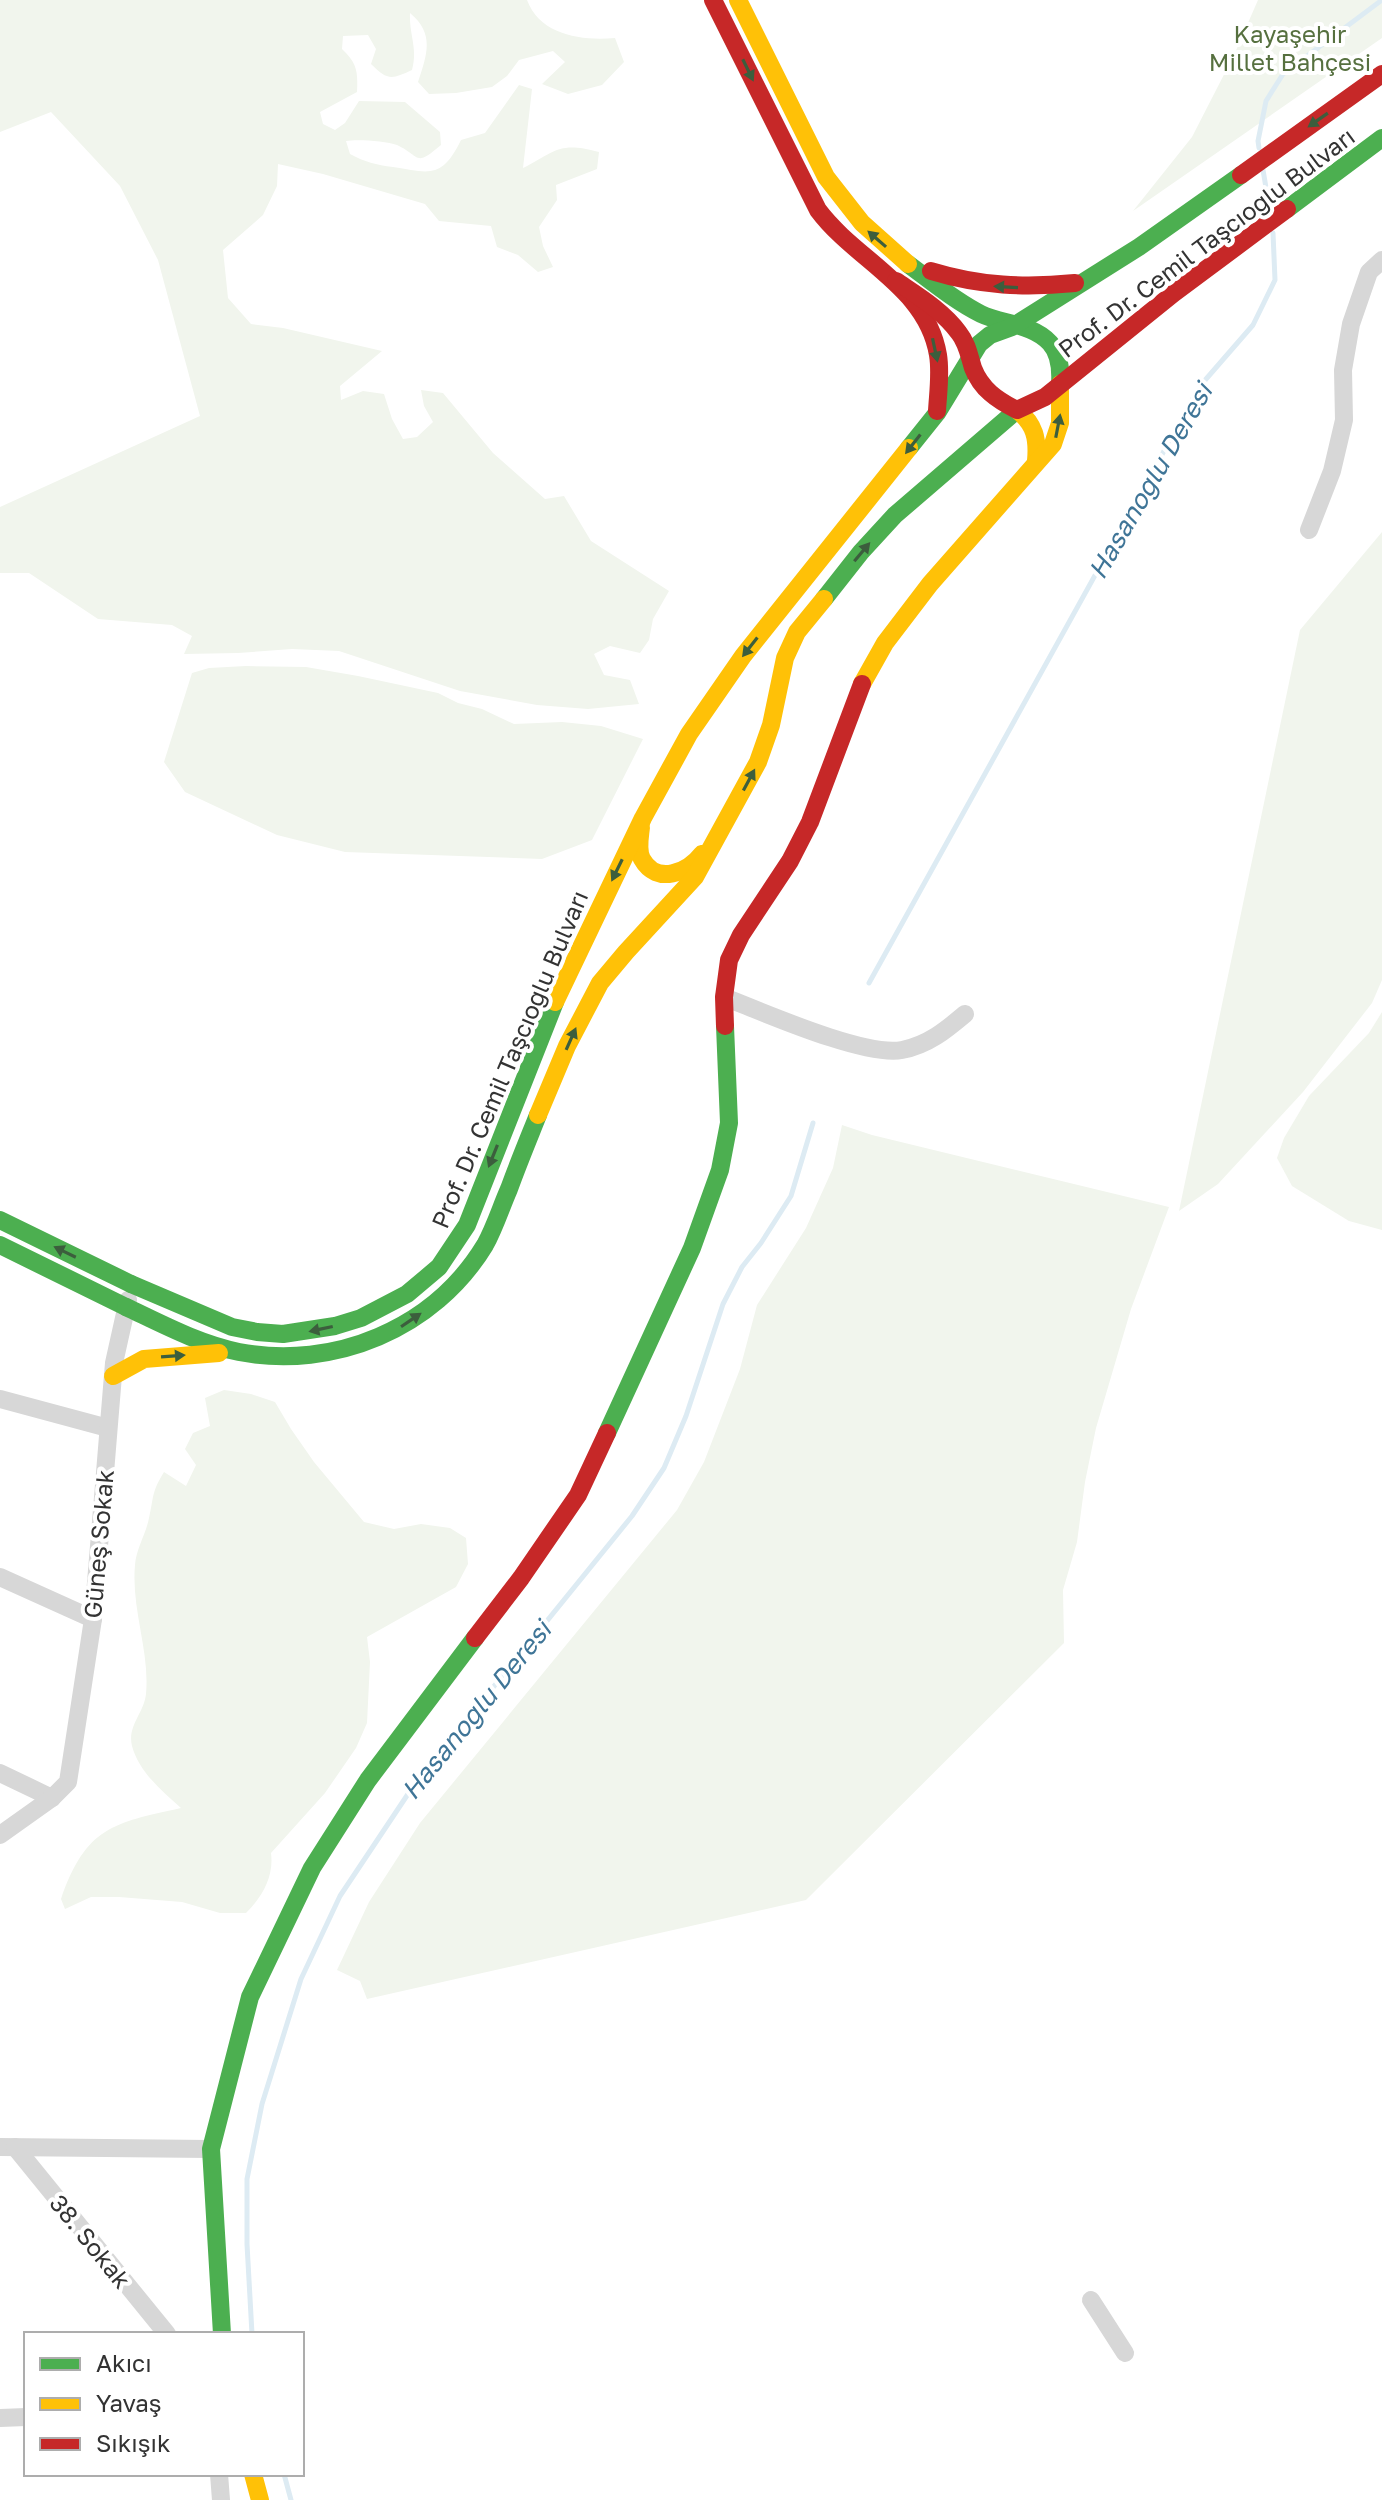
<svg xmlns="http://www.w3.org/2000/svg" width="1382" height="2500" font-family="'Golos Text',sans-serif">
	<rect width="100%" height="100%" fill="#fff"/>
	<g fill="#f1f5ed">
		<path d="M0,0H527C540,35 581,41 615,38L624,62L602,85L568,94L542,84L565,62L553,51L519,60L507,76L492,87L456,93L429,94L418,82C427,54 435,34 410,13C409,36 418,47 412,70C391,80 387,80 371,64L376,49L368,35L343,36L342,49C357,63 358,71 357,92L320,112L323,124L335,130L345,123L359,101L405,102L440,132L441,145C414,168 421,156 397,145C386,141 357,139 346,141L350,154C365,162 376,165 393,167C430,173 442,179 461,140L485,133L519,85L532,89L523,168C556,151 559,141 599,152L597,169L556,185L557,200L539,227L543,246L553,267L538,272L518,255L497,247L491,226L439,221L425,204L323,174L278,164L277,186L263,215L223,250L228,298L251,324L283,328L382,351L340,386L341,400L363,391L384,394L392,419L403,439L417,437L433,422L424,406L421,390L443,393L493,453L545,499L564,496L591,541L669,591L653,619L649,640L640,653L610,646L594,654L604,675L630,680L639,704L588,709L537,705L460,691L339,651L292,649L238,653L184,654L192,636L172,625L98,619L29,573H0V507L200,416L158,260L120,186L51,112L0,132Z"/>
		<path d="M1258,0H1382V38L1133,211L1192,137L1234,55Z"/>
		<path d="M1382,532V980L1372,1003L1303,1092L1218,1184L1179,1211L1300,630Z"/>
		<path d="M246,666L306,667L358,676L438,693L458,703L482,709L514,724L562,722L601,726L643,739L592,840L542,859L345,852L277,835L185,792L164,762L192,673L209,668Z"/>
		<path d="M1382,1012V1230L1349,1221L1292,1186L1277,1158L1284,1138L1309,1096L1369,1033Z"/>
		<path d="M842,1125L872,1135L1169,1207L1131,1309L1096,1428L1085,1482L1077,1542L1063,1590L1064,1643L806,1900L367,1999L360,1981L337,1970L369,1902L420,1823L677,1510L704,1462L740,1369L757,1305L806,1228L833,1168Z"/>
		<path d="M224,1390L251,1394L275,1402L291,1429L314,1462L364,1522L394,1529L421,1524L450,1528L466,1538L468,1564L456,1587L367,1637L370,1662L367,1723L356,1748L325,1793L271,1853C274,1876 263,1896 246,1913H220L182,1902L119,1897H91L65,1909L61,1899C86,1827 113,1823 181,1808C162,1791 139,1772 132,1746C127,1726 144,1713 146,1694C150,1651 131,1609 135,1565C136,1549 146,1534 149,1518C154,1497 151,1493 164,1472L186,1486L196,1465L185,1449L193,1433L210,1426L205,1398Z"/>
	</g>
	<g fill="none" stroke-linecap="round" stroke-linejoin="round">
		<g stroke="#ddebf3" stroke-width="5">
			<path d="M1259,148L1258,141L1266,101L1283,74L1382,0"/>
			<path d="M1263,170L1270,211"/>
			<path d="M869,983L1200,386L1253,325L1275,280L1273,233"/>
			<path d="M252,2334L247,2244V2179L262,2104L301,1979L340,1896L414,1785L632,1516L664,1468L686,1416L723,1304L742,1267L761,1243L791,1196L813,1123"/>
			<path d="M284,2474L291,2500"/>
		</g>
		<g stroke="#d7d7d7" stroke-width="18">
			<path d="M1309,530L1332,471L1344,420L1343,370L1351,324L1369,272L1382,260"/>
			<path d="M724,997C763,1012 864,1057 902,1050C928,1045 946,1030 965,1014"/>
			<path d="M0,1399L108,1428"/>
			<path d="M0,1577L93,1619"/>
			<path d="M0,1773L52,1798"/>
			<path d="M0,1835L52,1798L68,1782L93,1619L114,1363L128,1300"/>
			<path d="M0,2147L211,2149"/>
			<path d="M15,2147L167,2334"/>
			<path d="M1091,2300L1125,2353"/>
			<path d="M0,2418L26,2417"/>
			<path d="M219,2474L221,2500"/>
		</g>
		<g stroke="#4caf50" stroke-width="18">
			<path d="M1287,209L1382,138"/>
			<path d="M908,264C931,281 955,301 981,314C1002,324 1033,324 1050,343C1060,354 1061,369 1060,384"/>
			<path d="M909,448L937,413L979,344L990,335L1012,327L1139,247L1241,175"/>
			<path d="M824,599L861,552L895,515L1017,410"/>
			<path d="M0,1220L131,1284"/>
			<path d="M0,1245L126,1307"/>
			<path d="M131,1284L232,1327L257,1332L283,1334L335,1326L361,1318L407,1294L439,1267L467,1225L555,1002"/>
			<path d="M126,1307C162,1324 199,1344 239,1352C334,1370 434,1329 485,1245C495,1227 501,1207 509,1189C518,1164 528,1140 538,1115"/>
			<path d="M607,1433L692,1248L720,1170L729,1123L725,1026"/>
			<path d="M222,2334L211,2149L250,1997L312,1868L368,1780L475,1638"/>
		</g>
		<g stroke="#ffc107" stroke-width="18">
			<path d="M738,0L826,177L862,223L908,264"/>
			<path d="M1017,410C1035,424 1038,439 1036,461"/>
			<path d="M862,684L885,643L930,584L1053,444L1060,423V384"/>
			<path d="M641,827C640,837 637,850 642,859C657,886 688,872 702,854"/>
			<path d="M555,1002L643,818L689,734L743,656L909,448"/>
			<path d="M538,1115L567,1046L600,983L626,952L695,877L758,762L771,725L785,658L797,632L824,599"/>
			<path d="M113,1376L144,1359L219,1353"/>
			<path d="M253,2474L260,2500"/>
		</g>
		<g stroke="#c62828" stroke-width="18">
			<path d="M713,0L818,210C856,261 927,287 938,355C941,373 938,393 937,411"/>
			<path d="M1241,175L1382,74"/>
			<path d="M931,271C980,286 1025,288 1075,283"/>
			<path d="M896,281C918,296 943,311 959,333C967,343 969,355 973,368C981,389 997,400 1017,410L1045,397L1174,293L1287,209"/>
			<path d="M725,1026L724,997L729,960L741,935L790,861L810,822L862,684"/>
			<path d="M475,1638L521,1578L578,1495L607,1433"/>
		</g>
	</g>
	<defs><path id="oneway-solid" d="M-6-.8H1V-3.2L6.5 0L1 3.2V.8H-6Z" transform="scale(2)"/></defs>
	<g fill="#3c5e3d">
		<use href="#oneway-solid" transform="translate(748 70) rotate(64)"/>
		<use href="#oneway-solid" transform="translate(1318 120) rotate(145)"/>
		<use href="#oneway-solid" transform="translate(877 239) rotate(-139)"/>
		<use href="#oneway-solid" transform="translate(1006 287) rotate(-177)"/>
		<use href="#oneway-solid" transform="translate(935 350) rotate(78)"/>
		<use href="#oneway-solid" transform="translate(1058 426) rotate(-79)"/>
		<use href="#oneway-solid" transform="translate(913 444) rotate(128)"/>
		<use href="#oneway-solid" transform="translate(862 552) rotate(-50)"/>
		<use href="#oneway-solid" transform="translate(750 647) rotate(128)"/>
		<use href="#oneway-solid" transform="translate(749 780) rotate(-62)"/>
		<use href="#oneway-solid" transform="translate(617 870) rotate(116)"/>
		<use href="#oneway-solid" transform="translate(571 1039) rotate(-66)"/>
		<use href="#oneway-solid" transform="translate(493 1156) rotate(112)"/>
		<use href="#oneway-solid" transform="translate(65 1252) rotate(-154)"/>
		<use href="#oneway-solid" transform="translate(411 1320) rotate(-34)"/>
		<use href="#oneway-solid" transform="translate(321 1329) rotate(168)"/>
		<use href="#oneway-solid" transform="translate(173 1356) rotate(-4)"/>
	</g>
	<g text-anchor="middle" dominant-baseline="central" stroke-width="8" stroke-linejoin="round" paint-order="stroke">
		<g font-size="24" fill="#56703f" stroke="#fff">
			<text x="1290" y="33">Kayaşehir<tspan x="1290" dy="28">Millet Bahçesi</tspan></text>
		</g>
		<g font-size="24" fill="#333" stroke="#fff">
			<text transform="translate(1206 242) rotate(-37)">Prof. Dr. Cemil Taşcıoğlu Bulvarı</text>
			<text transform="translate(509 1059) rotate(-67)">Prof. Dr. Cemil Taşcıoğlu Bulvarı</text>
			<text transform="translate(98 1544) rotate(-85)">Güneş Sokak</text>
			<text transform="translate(91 2241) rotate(51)">38. Sokak</text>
		</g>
		<g font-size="26" font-style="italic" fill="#3f7597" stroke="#fff">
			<text transform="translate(1150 481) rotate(-60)">Hasanoğlu Deresi</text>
			<text transform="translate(476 1710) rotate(-51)">Hasanoğlu Deresi</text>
		</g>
	</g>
	<rect x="24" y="2332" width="280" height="144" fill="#ffffff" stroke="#adadad" stroke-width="2"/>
	<rect x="40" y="2358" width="40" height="12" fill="#4caf50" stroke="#adadad" stroke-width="2"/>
	<text x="96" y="2372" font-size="24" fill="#333333">Akıcı</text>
	<rect x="40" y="2398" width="40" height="12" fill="#ffc107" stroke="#adadad" stroke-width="2"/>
	<text x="96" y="2412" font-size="24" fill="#333333">Yavaş</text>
	<rect x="40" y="2438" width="40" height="12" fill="#c62828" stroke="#adadad" stroke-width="2"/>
	<text x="96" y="2452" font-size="24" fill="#333333">Sıkışık</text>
</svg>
